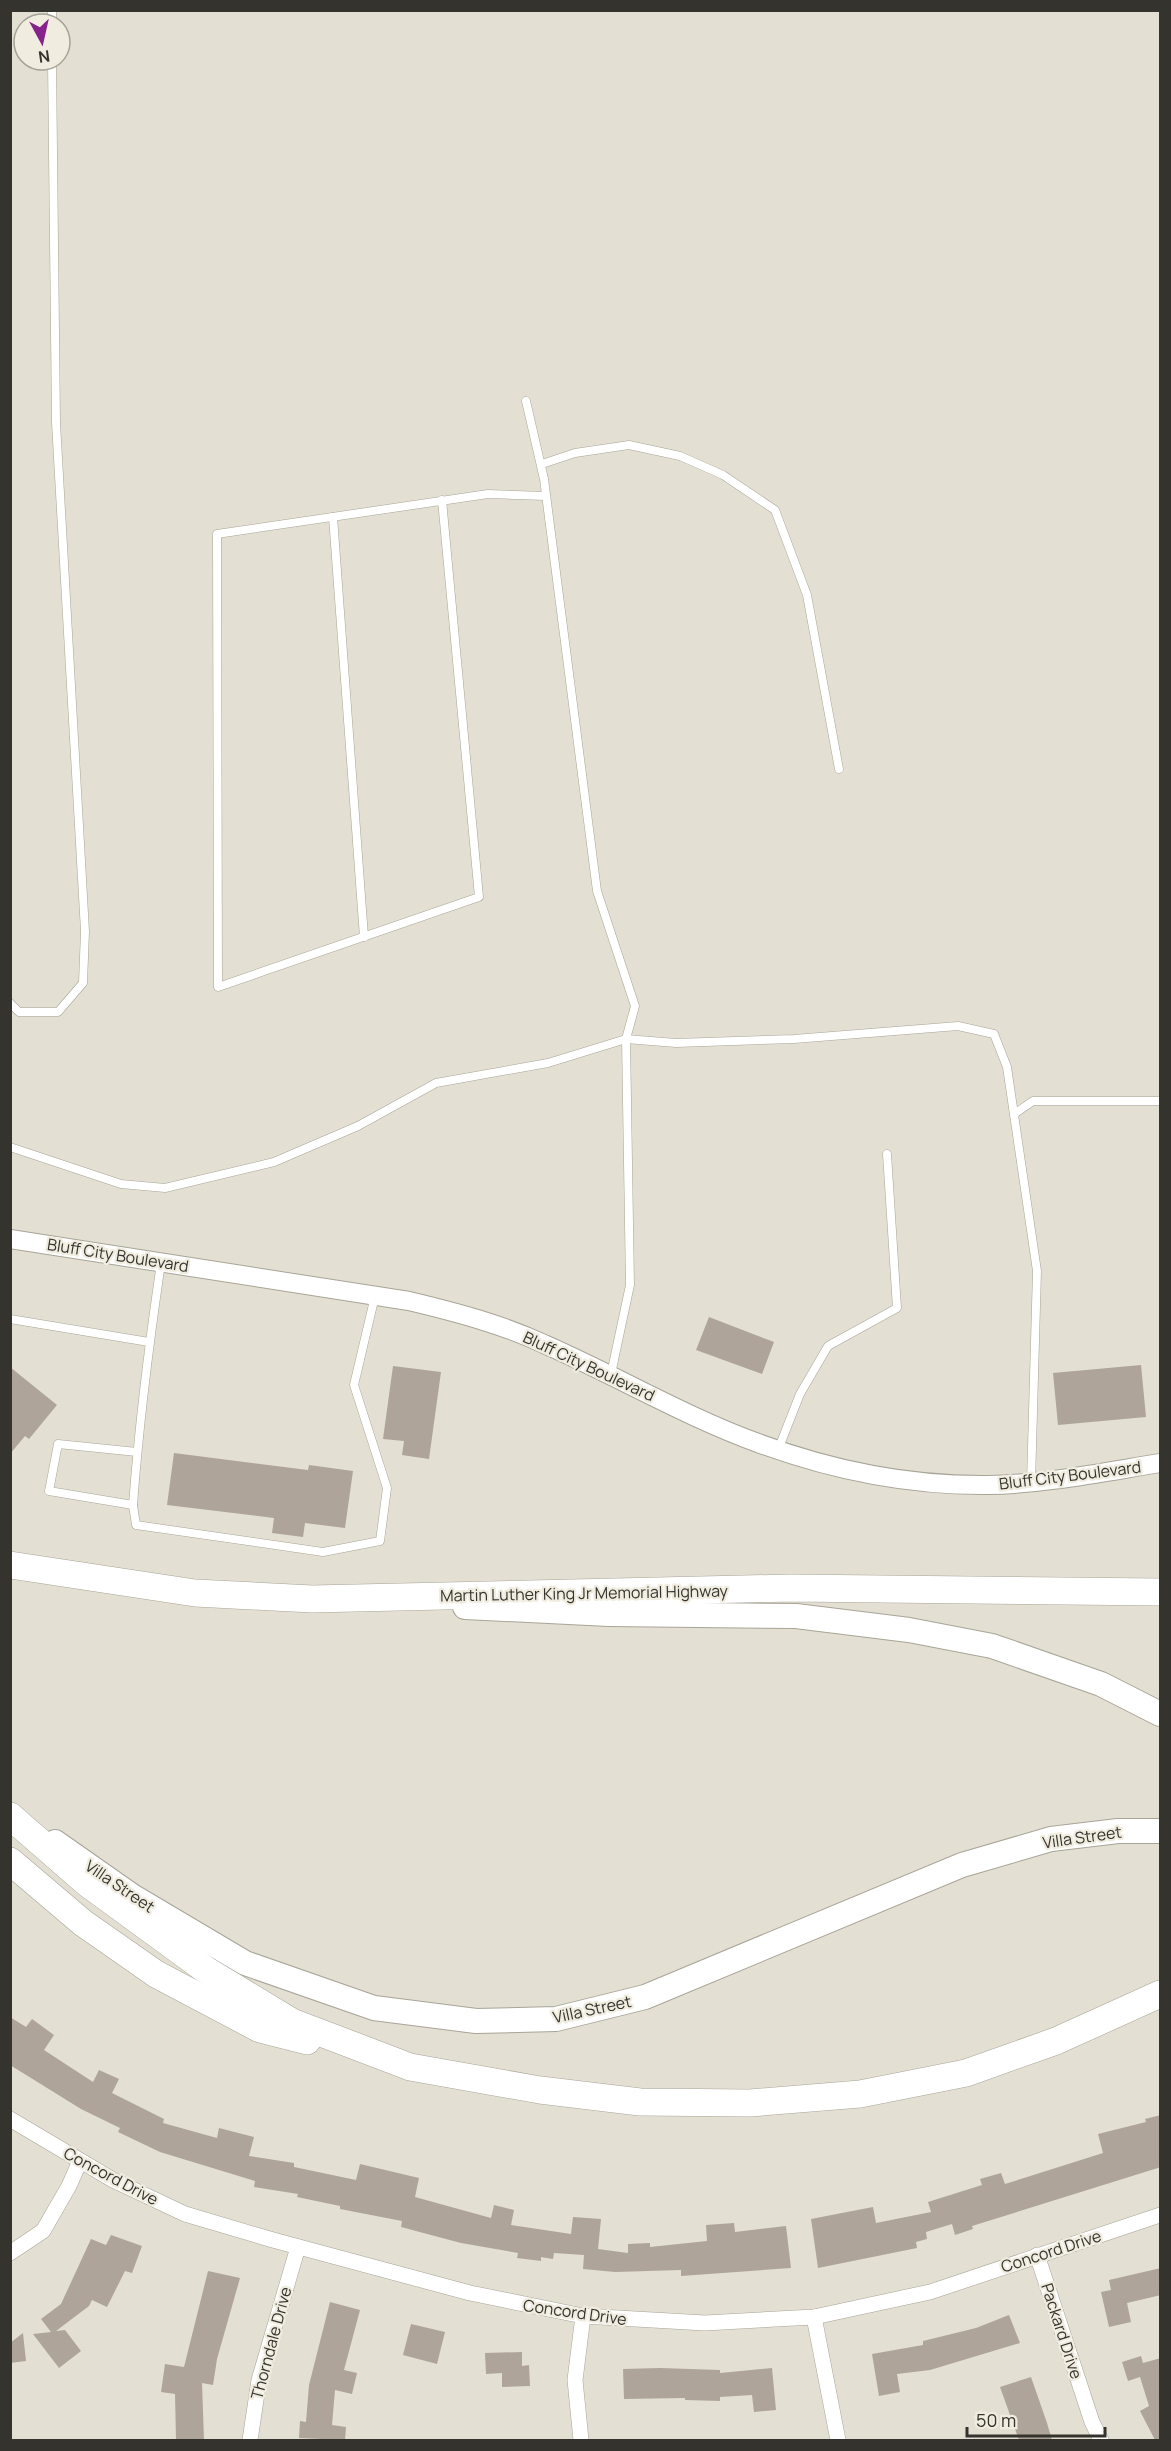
<svg xmlns="http://www.w3.org/2000/svg" width="1171" height="2451" font-family="Manrope,sans-serif">
	<rect width="100%" height="100%" fill="#e3dfd2"/>
	<g fill="#aea49a">
		<path d="M709,1317L774,1342L762,1374L696,1350Z"/>
		<path d="M1141,1365L1146,1417L1058,1425L1053,1373Z"/>
		<path d="M393,1366L441,1372L429,1459L402,1455L404,1441L383,1439Z"/>
		<path d="M10,1367L57,1405L29,1439L25,1436L10,1454Z"/>
		<path d="M174,1453L308,1470L309,1465L353,1471L345,1528L305,1523L303,1537L272,1533L274,1518L167,1505Z"/>
		<path d="M10,2017L26,2027L32,2019L54,2035L44,2050L93,2082L99,2070L119,2079L112,2093L164,2119L163,2123L217,2138L219,2128L254,2137L249,2156L294,2163V2167L356,2180L360,2164L419,2178L415,2197L491,2218L494,2205L514,2210L511,2225L571,2234L573,2217L601,2219L598,2249L628,2253V2244L650,2243V2247L707,2241L706,2225L734,2223L735,2232L786,2226L791,2268L681,2276V2270L615,2272L583,2269L584,2255L554,2253L553,2259L541,2257V2261L517,2258L518,2253L461,2243L401,2227L402,2221L340,2209V2206L297,2197L298,2194L254,2187L255,2181L160,2152L118,2132L120,2128L81,2109L10,2065Z"/>
		<path d="M1161,2115V2167L972,2226L973,2229L955,2235L952,2224L926,2232L927,2239L916,2242L917,2248L818,2268L811,2219L873,2207L876,2223L931,2212L928,2202L982,2185L980,2179L1001,2173L1005,2184L1103,2153L1098,2134L1146,2122L1145,2119Z"/>
		<path d="M111,2235L142,2246L132,2273L125,2271L107,2307L92,2300L89,2306L56,2331L65,2330L81,2351L59,2368L33,2334L51,2332L41,2319L61,2304L91,2239L106,2245Z"/>
		<path d="M1161,2268V2295L1127,2303L1131,2322L1109,2327L1101,2292L1111,2290L1109,2280Z"/>
		<path d="M208,2271L240,2278L217,2359L213,2385L202,2383L204,2440H176L175,2394L161,2392L165,2364L184,2367Z"/>
		<path d="M330,2302L360,2310L344,2370L357,2373L352,2394L335,2390L332,2425L346,2427L345,2440L299,2438L300,2421L306,2422L309,2385Z"/>
		<path d="M1009,2315L1020,2343L930,2370L897,2374L900,2392L879,2396L872,2354L923,2345V2341L976,2328Z"/>
		<path d="M411,2324L445,2332L437,2364L403,2355Z"/>
		<path d="M23,2333L26,2361L10,2363V2343Z"/>
		<path d="M522,2352V2366L529,2365L530,2386L502,2387V2373L486,2374L485,2353Z"/>
		<path d="M1141,2356L1143,2363L1161,2358V2440H1155L1140,2411L1149,2406L1140,2377L1128,2381L1122,2362Z"/>
		<path d="M660,2368L720,2370V2373L772,2368L776,2410L754,2412L752,2395L720,2397V2401L685,2400V2398L624,2399L623,2369Z"/>
		<path d="M1031,2377L1047,2423L1052,2440H1019L1000,2387Z"/>
	</g>
	<g fill="none" stroke-linecap="round" stroke-linejoin="round">
		<defs>
			<g id="service">
				<path d="M52,10V24"/>
				<path d="M526,401L544,479L597,891L635,1006L626,1039L630,1285L611,1374"/>
				<path d="M542,464L575,453L629,445L680,456L723,475L775,510L807,595L839,769"/>
				<path d="M442,500L479,897L218,987L217,534L488,494L545,496"/>
				<path d="M333,517L364,937"/>
				<path d="M10,1003L19,1012H58L83,983L85,931L56,423L52,60"/>
				<path d="M1014,1114L1033,1101H1160"/>
				<path d="M10,1147L121,1184L165,1188L274,1162L358,1126L436,1083L548,1063L626,1039L676,1043L794,1039L958,1026L994,1034L1007,1067L1037,1271L1031,1482"/>
				<path d="M10,1319L149,1342"/>
				<path d="M778,1450L800,1394L828,1346L897,1308L887,1154"/>
				<path d="M137,1452L58,1444L49,1491L133,1505C139,1424 149,1344 161,1263"/>
				<path d="M133,1505L136,1525L323,1552L380,1541L387,1488L354,1385L375,1296"/>
			</g>
			<g id="minor">
				<path d="M10,2119L113,2180L185,2214L273,2240L470,2293L583,2316L705,2323L814,2317L930,2292L1160,2215"/>
				<path d="M10,2253L43,2231L69,2186L80,2161"/>
				<path d="M1037,2255L1092,2422L1101,2440"/>
				<path d="M814,2317L838,2440"/>
				<path d="M250,2440L259,2380L298,2247"/>
				<path d="M581,2440L575,2380L583,2316"/>
			</g>
			<path id="tertiary" d="M10,1239L409,1301C455,1312 501,1324 544,1344C615,1375 684,1416 758,1443C831,1470 911,1486 989,1485C1046,1484 1104,1472 1160,1463"/>
			<g id="primary">
				<path d="M465,1607L609,1614L796,1616L909,1630L992,1646L1101,1684L1160,1714"/>
				<path d="M55,1842L132,1896L245,1963L374,2008L476,2021L556,2019L645,1997L962,1865L1051,1839L1118,1831H1160"/>
			</g>
			<g id="motorway">
				<path d="M10,1565L195,1593L312,1599L791,1588L1160,1592"/>
				<path d="M10,1816L87,1883L206,1970L292,2022L410,2067L540,2090L640,2102L750,2103L860,2094L966,2073L1056,2041L1160,1994"/>
				<path d="M10,1861L83,1923L156,1974L260,2029L307,2041"/>
			</g>
		</defs>
		<use href="#service" stroke="#a8a598" stroke-width="9"/>
		<use href="#minor" stroke="#a8a598" stroke-width="16"/>
		<use href="#tertiary" stroke="#a8a598" stroke-width="20"/>
		<use href="#primary" stroke="#a8a598" stroke-width="26"/>
		<use href="#motorway" stroke="#a8a598" stroke-width="28"/>
		<use href="#service" stroke="#fff" stroke-width="8"/>
		<use href="#minor" stroke="#fff" stroke-width="15"/>
		<use href="#tertiary" stroke="#fff" stroke-width="18"/>
		<use href="#primary" stroke="#fff" stroke-width="24"/>
		<use href="#motorway" stroke="#fff" stroke-width="27"/>
	</g>
	<g text-anchor="middle" dominant-baseline="central" stroke-width="4.5" stroke-linejoin="round" paint-order="stroke">
		<g font-size="16" fill="#35332e" stroke="#f0ecdf">
			<text transform="translate(118 1255) rotate(9)">Bluff City Boulevard</text>
			<text transform="translate(589 1366) rotate(25)">Bluff City Boulevard</text>
			<text transform="translate(1070 1475) rotate(-7)">Bluff City Boulevard</text>
			<text transform="translate(584 1593) rotate(-1)">Martin Luther King Jr Memorial Highway</text>
			<text transform="translate(1082 1837) rotate(-8)">Villa Street</text>
			<text transform="translate(120 1886) rotate(34)">Villa Street</text>
			<text transform="translate(592 2009) rotate(-12)">Villa Street</text>
			<text transform="translate(111 2176) rotate(28)">Concord Drive</text>
			<text transform="translate(1051 2251) rotate(-18)">Concord Drive</text>
			<text transform="translate(575 2312) rotate(8)">Concord Drive</text>
			<text transform="translate(1062 2331) rotate(72)">Packard Drive</text>
			<text transform="translate(271 2343) rotate(-75)">Thorndale Drive</text>
		</g>
	</g>
	<rect width="1171" height="2451" fill="none" stroke="#35332e" stroke-width="24"/>
	<g transform="translate(42 42) rotate(172)"><circle r="28" fill="#f0ecdf" stroke="#a5a298" stroke-width="1.5"/>
	<path d="M0-4.5L10 22L0 15L-10 22Z" fill="#85228b"/>
	<text y="-9" font-size="16" font-weight="bold" text-anchor="middle" fill="#35332e">N</text>
	</g>
	<path d="M967 2427v9h138v-9" fill="none" stroke="#35332e" stroke-width="3"/>
	<text x="976" y="2427" font-size="18" fill="#35332e" stroke="#f0ecdf" stroke-width="4.5" paint-order="stroke">50 m</text>
</svg>
